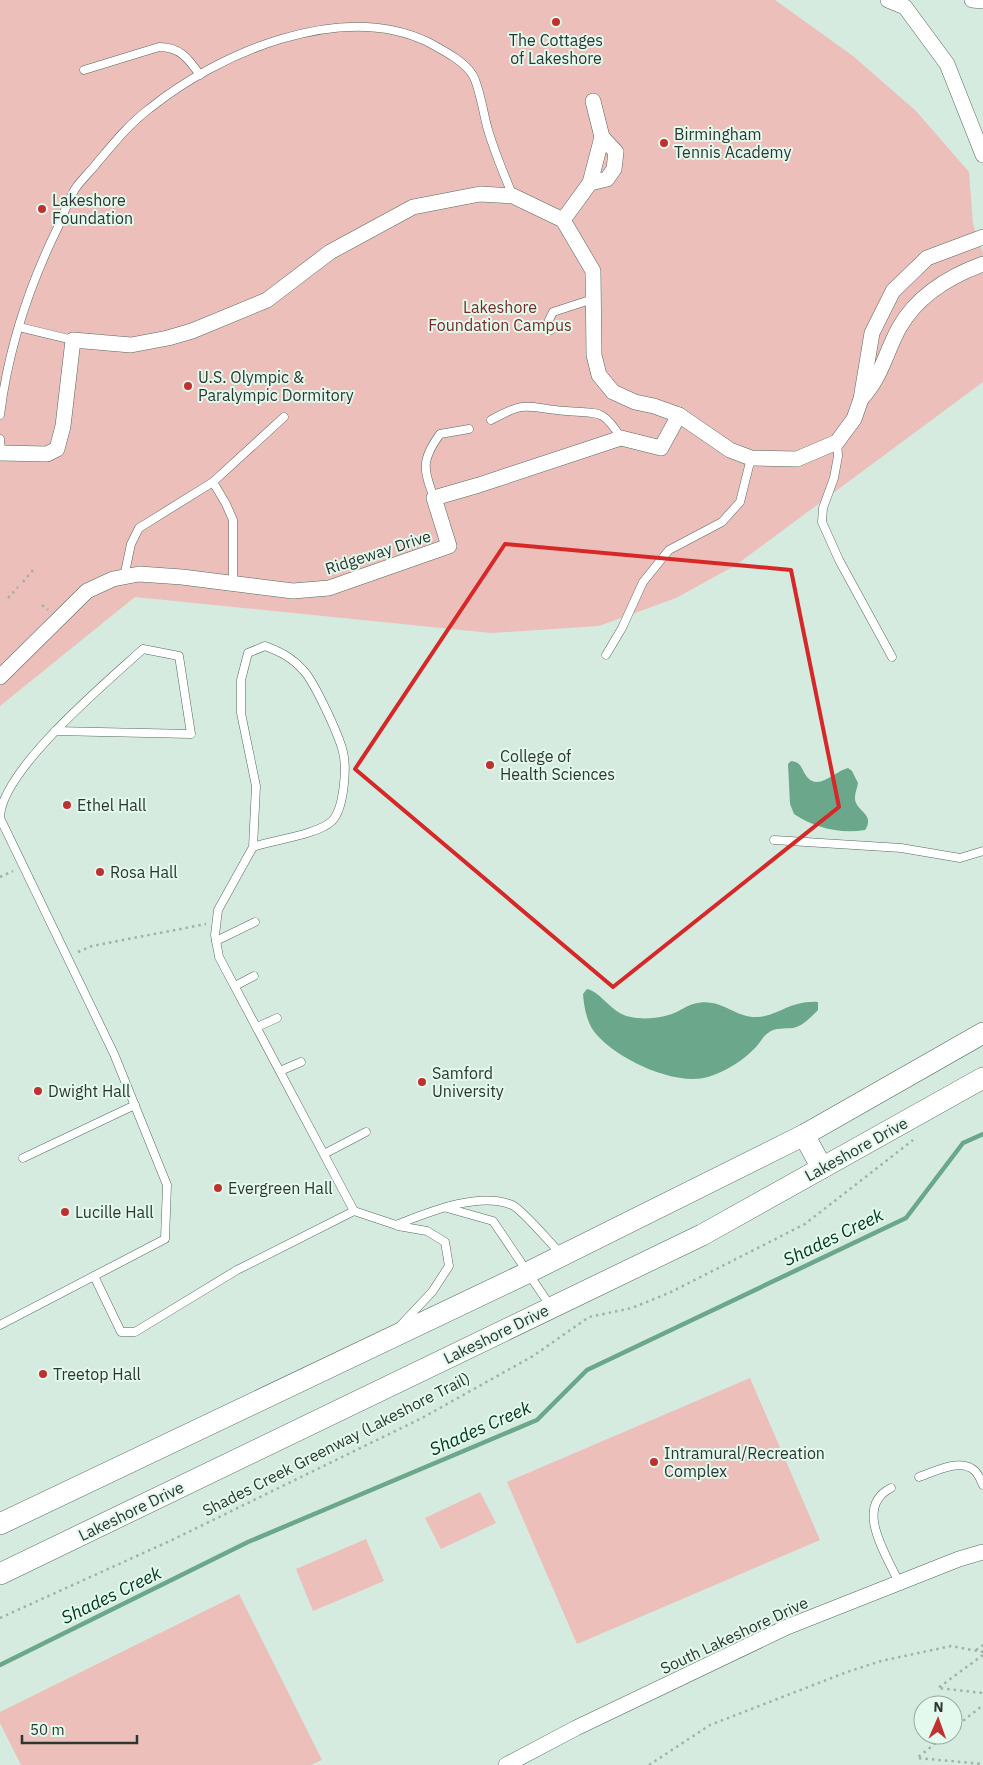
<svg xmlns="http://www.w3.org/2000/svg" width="983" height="1765" font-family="'IBM Plex Sans',sans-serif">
	<rect width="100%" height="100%" fill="#d5ebe0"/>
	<g fill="#ecbfba">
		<path d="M0,0H775L853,56L916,111L969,172L973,224L983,253V382L736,565L676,598L599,626L491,633L135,597L0,706Z"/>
		<path d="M750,1378L820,1540L577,1644L507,1482Z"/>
		<path d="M480,1492L496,1523L441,1549L425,1518Z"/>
		<path d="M366,1539L384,1581L313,1611L296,1569Z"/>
		<path d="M239,1594L322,1760L311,1765H21L0,1723V1712Z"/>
	</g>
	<g fill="#6ba78a">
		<path d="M791,761C802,762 801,769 807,777C819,791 835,771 848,768L852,771L858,783C857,790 853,796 856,803C861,813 874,816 865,830C840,834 815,828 794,814L790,804L788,764Z"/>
		<path d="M587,989C602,992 611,1014 631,1017C644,1020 660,1018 672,1014C680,1011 686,1006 693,1004C720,996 733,1017 756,1017C775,1018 790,1000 818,1002V1010C811,1017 803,1026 793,1028C784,1029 776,1027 768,1033C763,1036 760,1043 756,1047C744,1060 725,1072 708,1077C674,1087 612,1057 593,1030C586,1019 584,1006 583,994Z"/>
	</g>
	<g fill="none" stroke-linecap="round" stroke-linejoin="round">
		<path stroke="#6ba78a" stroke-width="4.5" d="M0,1665L248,1542L537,1420L587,1370L906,1218L963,1143L983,1134"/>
		<defs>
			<g id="lane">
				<path d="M84,70L159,47C180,47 188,58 200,75"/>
				<path d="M19,327L73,340"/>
				<path d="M551,330L549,320L553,312L593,299"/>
				<path d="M0,415C8,350 29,286 58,227C63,215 68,201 75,189C81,180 90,172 97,163C113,144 129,124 149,109C218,53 341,0 428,42C442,50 463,60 472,74C479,83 484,117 488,130C495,153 504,175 513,196"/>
				<path d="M491,420C529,399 526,408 566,411C597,414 602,407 621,438"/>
				<path d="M0,439L1,452"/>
				<path d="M837,442L838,456L834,478L823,508L822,522L839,560L892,657"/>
				<path d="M213,482L226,504L233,520V583"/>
				<path d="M434,498C423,469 421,460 440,434L469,429"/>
				<path d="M124,577L131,544L139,528L213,482L284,417"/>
				<path d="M606,655L622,628L643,582L669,550L722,522L740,502L751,458"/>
				<path d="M774,840L901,848L960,858L983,851"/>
				<path d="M253,847C273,840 317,835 332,821C344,809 347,768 343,752C339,735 314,681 303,670C291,657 281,652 265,646L248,653L241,680V713L256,786L253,847L218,910L215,935L219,957L354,1211L396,1225C427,1213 478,1191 512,1205C522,1209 551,1244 561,1254"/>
				<path d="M216,941L255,922"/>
				<path d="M235,986L254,976"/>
				<path d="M257,1027L277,1018"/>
				<path d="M280,1071L301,1062"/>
				<path d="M324,1154L366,1132"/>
				<path d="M23,1158L135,1105"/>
				<path d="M447,1208L493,1221L551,1307"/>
				<path d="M398,1226L427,1231L445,1242L449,1266L432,1292L400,1326"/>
				<path d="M94,1276L121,1332H135L237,1270L354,1211"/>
				<path d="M0,1325L165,1239L167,1185L114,1054L0,818C0,771 108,681 143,649L179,656L191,734L55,731"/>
				<path d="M919,1477C934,1472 961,1457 975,1471C979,1475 981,1481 983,1485"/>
				<path d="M891,1488C853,1507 887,1555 899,1583"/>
			</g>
			<g id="street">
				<path d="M888,0L905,7L947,64L983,155"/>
				<path d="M972,0L983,1"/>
				<path d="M590,183L602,137"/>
				<path d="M563,220L590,183L607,179L614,169L616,152L602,137L593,101"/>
				<path d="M861,399C882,376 885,354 899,328C917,296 950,276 983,264"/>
				<path d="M0,453L47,454L57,449L63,426L73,340L131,345L168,338L192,331L267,300L330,252L413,207L480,194L513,196L563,220L593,271L594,355L599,375L613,392L635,402L654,406L679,415L730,450L751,458L797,459L837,442L854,419L861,399L872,333L893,291L927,258L983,237"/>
				<path d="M0,677L87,591L113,579L139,574L182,577L293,591L329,588L449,546L434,498L479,485L621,438L661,448L679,415"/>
				<path d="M506,1765L576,1728L787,1627L959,1559L983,1552"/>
			</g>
			<g id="secondary">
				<path d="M804,1135L822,1168"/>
				<path d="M0,1524L527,1273L804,1135L983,1033"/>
				<path d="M0,1574L702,1235L983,1078"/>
			</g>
		</defs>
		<use href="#lane" stroke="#55695f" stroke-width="9"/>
		<use href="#street" stroke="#55695f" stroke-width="16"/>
		<use href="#secondary" stroke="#55695f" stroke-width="22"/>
		<g stroke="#a0b2a9" stroke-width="2.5" stroke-dasharray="2.5 4" stroke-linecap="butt">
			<path d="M23,582L33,570"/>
			<path d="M8,598L18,587"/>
			<path d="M42,605L48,610"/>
			<path d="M0,877L13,871"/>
			<path d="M78,952L92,946L206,924"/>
			<path d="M0,1618L172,1540L422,1418L533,1356L589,1317L632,1308L671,1292L805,1224L913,1140"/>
			<path d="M976,1650L983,1645"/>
			<path d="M983,1655L938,1688L983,1693"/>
			<path d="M953,1729L983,1705"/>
			<path d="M946,1735L917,1758L983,1764"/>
			<path d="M649,1765L710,1725L847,1672L881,1661L951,1646L983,1652"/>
		</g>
		<use href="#lane" stroke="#fff" stroke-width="8"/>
		<use href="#street" stroke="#fff" stroke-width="15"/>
		<use href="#secondary" stroke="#fff" stroke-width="21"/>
	</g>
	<path fill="none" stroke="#d62828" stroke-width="4" stroke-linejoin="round" d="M505,544L791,570L839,807L613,987L355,769Z"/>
	<g fill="#bf3030" stroke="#e3f9ed" stroke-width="2">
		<circle cx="556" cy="22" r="5"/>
		<circle cx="664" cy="143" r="5"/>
		<circle cx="42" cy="209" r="5"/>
		<circle cx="188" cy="386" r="5"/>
		<circle cx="490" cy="765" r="5"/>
		<circle cx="67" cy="805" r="5"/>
		<circle cx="100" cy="872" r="5"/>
		<circle cx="422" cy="1082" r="5"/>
		<circle cx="38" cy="1091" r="5"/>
		<circle cx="218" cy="1188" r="5"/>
		<circle cx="65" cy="1212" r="5"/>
		<circle cx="43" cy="1374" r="5"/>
		<circle cx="654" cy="1462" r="5"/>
	</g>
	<g text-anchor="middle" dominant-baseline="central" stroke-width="4" stroke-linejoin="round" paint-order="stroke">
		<g font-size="16" fill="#2e3632" stroke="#e3f9ed" text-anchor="start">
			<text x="556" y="40" text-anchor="middle">The Cottages<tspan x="556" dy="18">of Lakeshore</tspan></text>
			<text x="674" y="134">Birmingham<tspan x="674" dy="18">Tennis Academy</tspan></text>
			<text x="52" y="200">Lakeshore<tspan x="52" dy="18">Foundation</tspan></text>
			<text x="198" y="377">U.S. Olympic &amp;<tspan x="198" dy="18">Paralympic Dormitory</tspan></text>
			<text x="500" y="756">College of<tspan x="500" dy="18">Health Sciences</tspan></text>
			<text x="77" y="805">Ethel Hall</text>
			<text x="110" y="872">Rosa Hall</text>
			<text x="432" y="1073">Samford<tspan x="432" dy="18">University</tspan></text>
			<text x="48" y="1091">Dwight Hall</text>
			<text x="228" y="1188">Evergreen Hall</text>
			<text x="75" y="1212">Lucille Hall</text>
			<text x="53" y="1374">Treetop Hall</text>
			<text x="664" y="1453">Intramural/Recreation<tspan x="664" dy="18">Complex</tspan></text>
		</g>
		<g font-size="16" fill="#762b28" stroke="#e3f9ed">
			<text x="500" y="307">Lakeshore<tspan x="500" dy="18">Foundation Campus</tspan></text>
		</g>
		<g font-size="16" fill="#2e3632" stroke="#e3f9ed">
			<text transform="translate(378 552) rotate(-18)">Ridgeway Drive</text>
			<text transform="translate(856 1149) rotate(-29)">Lakeshore Drive</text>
			<text transform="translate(496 1334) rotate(-26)">Lakeshore Drive</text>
			<text transform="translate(336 1444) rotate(-27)">Shades Creek Greenway (Lakeshore Trail)</text>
			<text transform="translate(131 1511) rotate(-26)">Lakeshore Drive</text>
			<text transform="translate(734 1635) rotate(-25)">South Lakeshore Drive</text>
		</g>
		<g font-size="18" font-style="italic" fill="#003320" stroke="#e3f9ed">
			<text transform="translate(833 1237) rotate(-26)">Shades Creek</text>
			<text transform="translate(480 1428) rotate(-24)">Shades Creek</text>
			<text transform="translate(111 1595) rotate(-26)">Shades Creek</text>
		</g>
	</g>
	<g transform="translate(938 1720) rotate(2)"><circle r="24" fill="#e3f9ed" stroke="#9baba2"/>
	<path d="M0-4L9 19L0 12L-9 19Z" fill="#bf3030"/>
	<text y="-8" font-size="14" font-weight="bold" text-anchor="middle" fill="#2e3632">N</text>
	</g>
	<path d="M22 1735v8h115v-8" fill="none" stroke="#2e3632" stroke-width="2.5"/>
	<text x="30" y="1735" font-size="15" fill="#2e3632" stroke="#e3f9ed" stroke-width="4" paint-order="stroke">50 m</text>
</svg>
